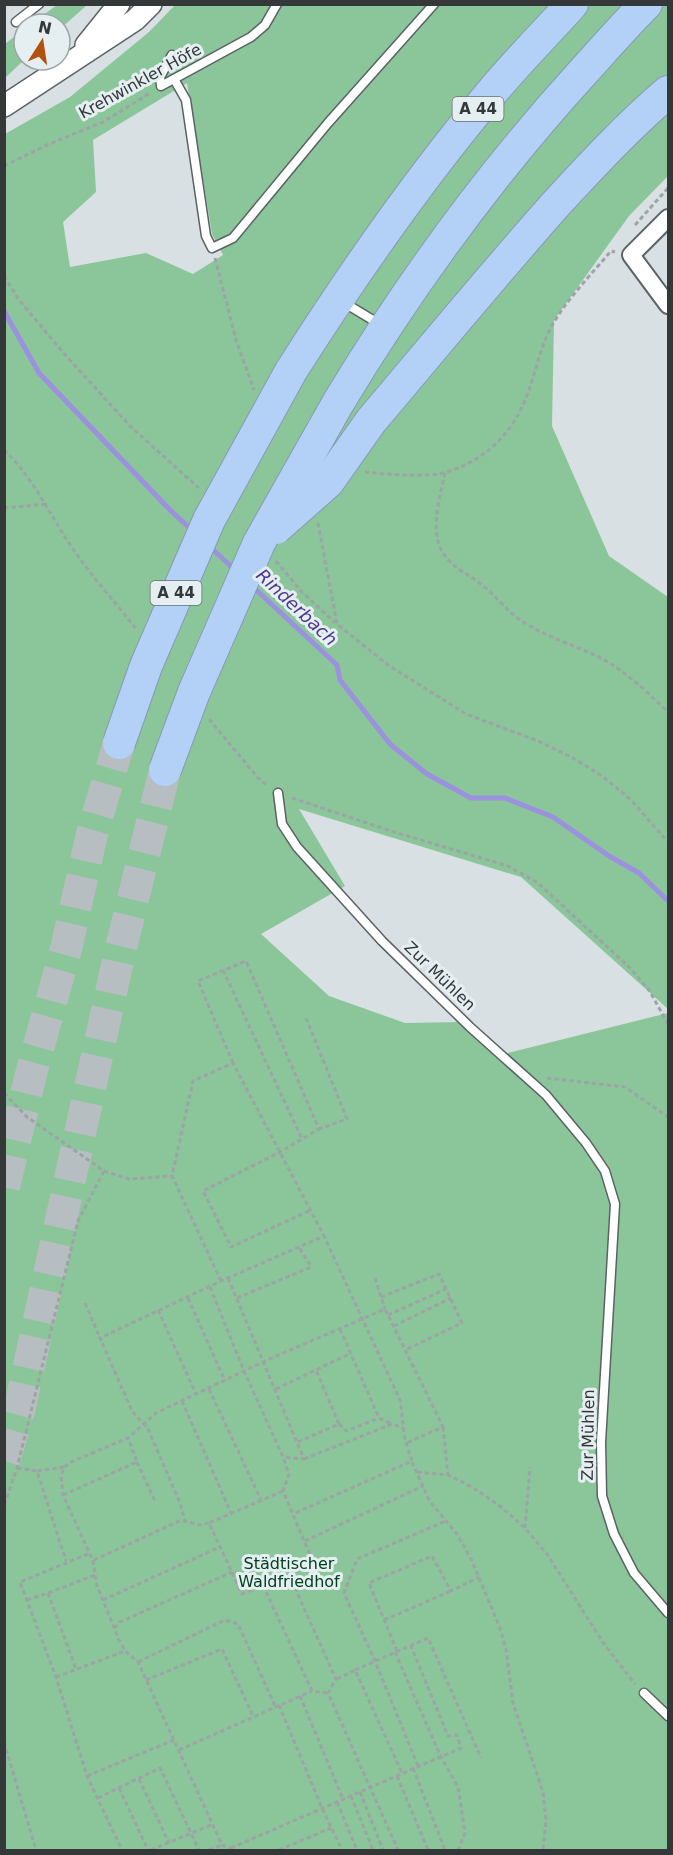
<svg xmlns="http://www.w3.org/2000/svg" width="673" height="1855" font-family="'DejaVu Sans',sans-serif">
	<rect width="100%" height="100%" fill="#d8e0e3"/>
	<g fill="#8ac699" fill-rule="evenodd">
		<path d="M57,5H87L60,29V24H31Z"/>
		<path d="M175,5H668V176L629,216L554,320L552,426L609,556L668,597V1009L521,877L299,809L345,886L261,934L329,996L405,1023L462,1022L500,1055L668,1013V1850H5V134L70,97L149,32ZM187,83L212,234L223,255L193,274L146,253L70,267L63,222L96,192L93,140Z"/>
		<path d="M24,29V60L5,78V44Z"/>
	</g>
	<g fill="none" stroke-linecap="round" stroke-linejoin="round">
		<g stroke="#9c91df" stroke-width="5">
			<path d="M4,311L39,373L171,511L193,531"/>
			<path d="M209,546L235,570"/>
			<path d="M251,585L337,665L340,680L390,744L427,774L471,798H505L553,817L609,856L639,873L668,901"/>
		</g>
		<g stroke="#b7bec1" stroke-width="32" stroke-dasharray="32 16" stroke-linecap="butt">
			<path d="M4,1187L32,1070L66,949L92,834L119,743"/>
			<path d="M4,1461L19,1411L119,956L165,770"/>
		</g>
		<defs>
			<g id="service">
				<path d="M16,22L39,4"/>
				<path d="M172,55L160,77L161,86L251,37L265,25L277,4"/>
				<path d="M174,79L186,100L206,236L212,248L233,238L328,123L434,4"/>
				<path d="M343,302L381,325"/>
				<path d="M278,793L282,824L297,847L382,941L470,1027L546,1095L586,1143L605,1171L615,1204L601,1442L602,1496L614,1534L634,1573L668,1613"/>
				<path d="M644,1693L668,1716"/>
			</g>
			<path id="minor" d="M668,218L631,255L668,305"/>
			<g id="tertiary">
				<path d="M86,45L119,4"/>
				<path d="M4,106L135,20L151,4"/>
			</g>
			<g id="motorway">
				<path d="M291,371C352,275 418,180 492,92C517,62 545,34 572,4"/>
				<path d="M338,403C409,285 491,173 584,71C604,49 624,26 646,4"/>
				<path d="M371,421C432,349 492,276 555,205C591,166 628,126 668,92"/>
			</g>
		</defs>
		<use href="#service" stroke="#5b6265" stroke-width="11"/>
		<use href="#minor" stroke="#5b6265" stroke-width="20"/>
		<use href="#tertiary" stroke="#5b6265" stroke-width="24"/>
		<use href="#motorway" stroke="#879bb4" stroke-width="34"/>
		<g stroke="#9da4a6" stroke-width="3" stroke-dasharray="4.5 3" stroke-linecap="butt">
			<path d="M4,166L47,145L103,122L150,93"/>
			<path d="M635,225L668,188"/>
			<path d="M215,258L236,340L254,390"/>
			<path d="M4,276L19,300L67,357L131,427L199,488"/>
			<path d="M4,450C34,478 50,516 73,549C92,577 116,603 137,630"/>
			<path d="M365,472C383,474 431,478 447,472C482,461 508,438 523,405C534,381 538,354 549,331C564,302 590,276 611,251L615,252"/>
			<path d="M445,473C440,496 432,522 439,545C447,566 466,572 482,585C499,598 510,616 530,626C559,643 593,650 620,670C637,682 653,698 668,712"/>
			<path d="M4,508L47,504"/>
			<path d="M318,523L337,624L388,665L466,714L538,741L573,758L602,776L630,799L668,842"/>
			<path d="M276,561L302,592L335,623"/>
			<path d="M209,719L259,779L268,786"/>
			<path d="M292,798L391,831L508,866L538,883L630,968L649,990L668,1024"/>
			<path d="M223,970L302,1139"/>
			<path d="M306,1018L347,1119L319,1129"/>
			<path d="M233,1063L198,981L246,961L319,1129L280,1152L203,1191L231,1247L311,1210"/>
			<path d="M547,1078L625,1087L668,1117"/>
			<path d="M4,1093L27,1117L104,1171L78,1221L17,1468L4,1506"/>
			<path d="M104,1171L129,1179L172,1176"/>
			<path d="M228,1278L304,1459L284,1457"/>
			<path d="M375,1278L385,1309"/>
			<path d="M221,1281L172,1176L193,1081L233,1063L324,1236"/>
			<path d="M210,1287L244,1371L283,1457L289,1474L283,1491L314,1564L242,1594L209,1523L283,1491"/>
			<path d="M381,1297L439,1274L462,1323L405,1350"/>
			<path d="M188,1298L225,1381"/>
			<path d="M237,1298L311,1267L299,1247"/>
			<path d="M85,1303L100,1338"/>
			<path d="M158,1310L196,1394"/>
			<path d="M388,1315L446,1289"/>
			<path d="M394,1326L451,1298"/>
			<path d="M340,1329L379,1418L392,1424"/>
			<path d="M209,1389L261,1500"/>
			<path d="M276,1389L351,1353"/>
			<path d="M182,1401L231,1513"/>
			<path d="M339,1424L346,1431L379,1418"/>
			<path d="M443,1427L448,1475"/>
			<path d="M298,1442L339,1424L316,1370"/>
			<path d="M304,1459L392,1424L403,1428"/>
			<path d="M137,1462L155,1501"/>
			<path d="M412,1462L430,1502L457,1534L472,1561L500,1628L506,1649L513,1703L543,1792L546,1820L543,1850"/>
			<path d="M64,1467L37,1471L66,1561"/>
			<path d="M17,1468L37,1471"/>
			<path d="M417,1472L448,1475L472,1487L500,1506L525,1528L547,1554L604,1644L635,1684"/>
			<path d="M63,1495L137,1462L128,1438"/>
			<path d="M209,1523L200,1525L185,1521L180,1503L148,1429L132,1411L100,1338L221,1281L324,1236L400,1400L405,1440L412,1461L293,1514"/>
			<path d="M525,1528L530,1467"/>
			<path d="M305,1541L423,1486"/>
			<path d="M88,1554L20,1582L56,1677L87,1776L122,1850"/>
			<path d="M94,1560L177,1522L185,1521"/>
			<path d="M291,1573L299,1597L336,1679L328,1693L398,1850"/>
			<path d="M263,1585L312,1691L328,1693"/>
			<path d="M48,1593L76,1669"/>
			<path d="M27,1600L48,1593L95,1575"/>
			<path d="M103,1600L220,1547"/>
			<path d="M384,1620L451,1591"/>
			<path d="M114,1628L120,1622L232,1572"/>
			<path d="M397,1651L369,1583L432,1556L451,1591L479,1577"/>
			<path d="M395,1652L440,1755L458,1787L465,1833L458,1850"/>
			<path d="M138,1662L225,1620L238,1624L275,1706"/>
			<path d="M355,1670L428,1638L481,1758"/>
			<path d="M56,1677L125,1651"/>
			<path d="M337,1679L355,1670L402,1773"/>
			<path d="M146,1680L222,1649L253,1716"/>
			<path d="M300,1696L343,1799"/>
			<path d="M279,1705L322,1808L342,1850"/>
			<path d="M4,1742L36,1850"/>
			<path d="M179,1750L312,1691"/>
			<path d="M418,1766L375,1661L344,1593L357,1559L446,1521"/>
			<path d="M413,1768L445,1850"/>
			<path d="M87,1776L174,1740"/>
			<path d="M397,1776L428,1850"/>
			<path d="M139,1779L169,1843"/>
			<path d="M119,1788L148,1850"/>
			<path d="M360,1792L383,1850"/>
			<path d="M351,1796L373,1850"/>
			<path d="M98,1798L160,1768L199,1850"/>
			<path d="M337,1802L357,1850"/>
			<path d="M231,1848L461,1748L457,1735L448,1736L411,1646"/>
			<path d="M151,1850L211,1825"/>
			<path d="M209,1850L222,1845"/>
			<path d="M232,1850L231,1848L222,1845L138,1662L125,1651L119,1640L97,1586L93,1561L63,1495L61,1476L64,1467L71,1462L128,1438L156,1413L265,1361L385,1309L443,1427L406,1443"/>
			<path d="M279,1850L331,1828"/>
		</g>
		<use href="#service" stroke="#fff" stroke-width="8"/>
		<use href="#minor" stroke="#fff" stroke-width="16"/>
		<use href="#tertiary" stroke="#fff" stroke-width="21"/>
		<use href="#motorway" stroke="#b3d0f7" stroke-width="32"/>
		<defs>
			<g id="motorway-bridge">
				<path d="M276,528L328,482L371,421"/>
				<path d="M119,743L146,666L209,520L291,371"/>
				<path d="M165,770L194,692L259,543L338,403"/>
			</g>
		</defs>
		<use href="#motorway-bridge" stroke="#879bb4" stroke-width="34" stroke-linecap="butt"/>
		<use href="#motorway-bridge" stroke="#b3d0f7" stroke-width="32"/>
	</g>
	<g text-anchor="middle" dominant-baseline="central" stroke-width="6" stroke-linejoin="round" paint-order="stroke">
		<g fill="#e5eef1" stroke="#696f70" stroke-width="1.5">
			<rect x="452.5" y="97" width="51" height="24" rx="4.5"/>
			<rect x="150.5" y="581" width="51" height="24" rx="4.5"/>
		</g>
		<g font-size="15" font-weight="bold" fill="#343839">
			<text x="478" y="109">A 44</text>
			<text x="176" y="593">A 44</text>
		</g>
		<g font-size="16" fill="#343839" stroke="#e5eef1">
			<text transform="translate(140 81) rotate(-29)">Krehwinkler Höfe</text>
			<text transform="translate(440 976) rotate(44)">Zur Mühlen</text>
			<text transform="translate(588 1435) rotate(-89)">Zur Mühlen</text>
		</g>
		<g font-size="16" fill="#01411c" stroke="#e5eef1">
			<text x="289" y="1563">Städtischer<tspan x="289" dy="18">Waldfriedhof</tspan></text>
		</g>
		<g font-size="18" font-style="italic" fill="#4c3792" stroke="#e5eef1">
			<text transform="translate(297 607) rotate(43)">Rinderbach</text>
		</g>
	</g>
	<rect width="673" height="1855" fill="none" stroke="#343839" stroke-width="12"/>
	<g transform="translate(42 42) rotate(12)"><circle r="28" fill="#e5eef1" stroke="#9ea5a7" stroke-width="1.5"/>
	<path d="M0-4.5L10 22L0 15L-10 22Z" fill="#b2510d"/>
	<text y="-9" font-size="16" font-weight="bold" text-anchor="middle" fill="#343839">N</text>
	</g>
</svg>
